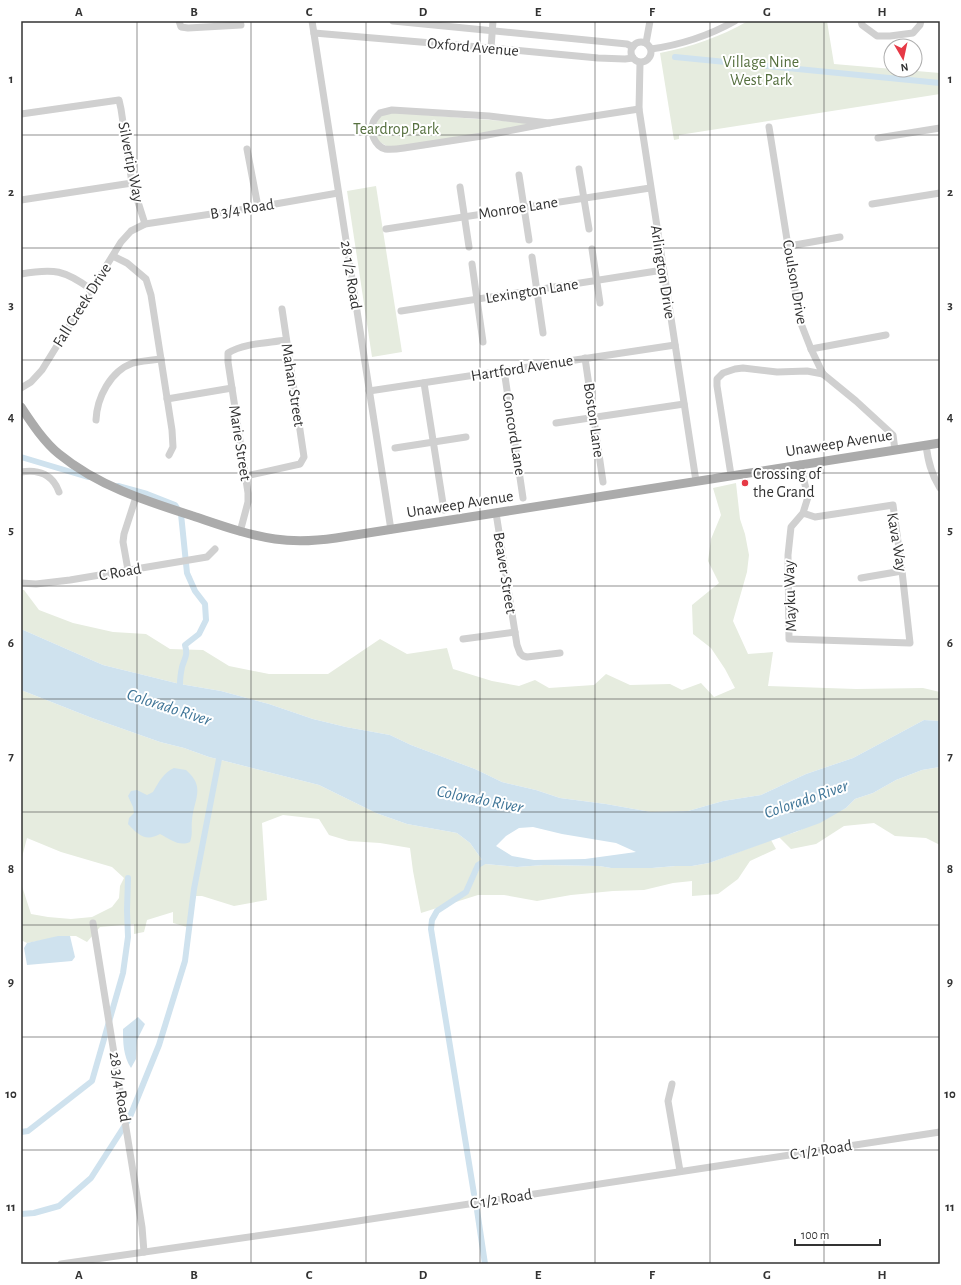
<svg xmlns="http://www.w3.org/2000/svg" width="961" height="1285" font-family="'Alegreya Sans',sans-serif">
	<rect width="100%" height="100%" fill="#fff"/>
	<g fill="#e6ecdf">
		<path d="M748,21H827L834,64L940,73V94L679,135V139L674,140L660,53C691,47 720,37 748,21Z"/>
		<path d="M389,113H398L529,123L527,126L398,147L387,146L378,141L374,127L380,116Z"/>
		<path d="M376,186L402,352L372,357L347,191Z"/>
		<path d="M736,483L740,519L745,534L749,555L747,572L733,621L748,654L773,652L768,686L856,689L923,688L940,692V721L924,720L853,758L806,774L761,795L723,801L688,811L651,812L606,804L560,798L536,790L502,782L475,769L411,745L390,735L346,727L313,719L269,704L221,691L180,684L103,665L21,629V590H24L39,610L73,623L113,632L146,634L170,649L203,650L229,666L269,674H328L380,639L407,654L447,648L453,669L492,681L519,686L535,680L549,688L594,685L606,674L630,685L670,684L682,690L701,683L714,697L735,688L725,669L711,648L693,634L692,605L719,583L708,561L711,539L721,515L713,488Z"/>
		<path d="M21,690L92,718L160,742L184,748L209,757L319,785L376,813L407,824L457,833L470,843L485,864L517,867L544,865L599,866L611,868H652L676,866H692L709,863L771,840L776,849L750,861L738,879L718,894L692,896V881L673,883L644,890L613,891L571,895L537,901L504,895H478L421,913L413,871L410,848L380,843L349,841L329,835L319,819L283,815L262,823L267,900L234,906L202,896H196L187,927L173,923V912L147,920L144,932L134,934V924L100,927L87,942L76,936H65L27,943L21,940V883L31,914L48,917L71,919L92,917L112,907L119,898L120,886L124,878L112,867L61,852L27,838L21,861Z"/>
		<path d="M940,767V845L926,838L895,836L874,823L844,826L816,844L791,849L779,837L796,832L846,808L855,799L873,793L896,780L922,770Z"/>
	</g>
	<g fill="#cfe2ee" fill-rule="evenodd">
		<path d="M21,629L103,665L180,684L221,691L269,704L313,719L346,727L390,735L411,745L475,769L502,782L536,790L560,798L606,804L651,812L688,811L723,801L761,795L806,774L853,758L924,720L940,721V767L922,770L896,780L873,793L855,799L846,808L820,823L709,863L692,866H676L652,868H611L599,866L544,865L517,867L485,864L470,843L457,833L407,824L376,813L319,785L209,757L184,748L160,742L92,718L21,690ZM533,827L562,834L616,843L636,852L585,859L534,860L512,856L496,846L506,836L519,828Z"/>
		<path d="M174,768L186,770C206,787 194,799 192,820C191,828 193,834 190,842C179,847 170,839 160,834C146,842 138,835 128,824L129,818L134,813L133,807L128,796L131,791L137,790L147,795L153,792C159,782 163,773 174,768Z"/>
		<path d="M58,936H70L75,957L72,961L27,965L24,948L27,943Z"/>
		<path d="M138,1017L145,1024L137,1040L136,1059L131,1068C123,1056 123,1042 123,1029Z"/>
	</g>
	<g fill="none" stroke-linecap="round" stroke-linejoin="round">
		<g stroke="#cfe2ee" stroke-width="6">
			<path d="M675,57L940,83"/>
			<path d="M21,457L88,477"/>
			<path d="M118,486L147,494L175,505L181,514L187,573L195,591L205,604L206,620L199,634L185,645C188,656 185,657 182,667C181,672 180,678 180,684"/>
			<path d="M21,1132L28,1131L92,1081L123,973L128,937L127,910L128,878"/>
			<path d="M474,1194L431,929L432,920L437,911L466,892L478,865L483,862"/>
			<path d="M477,1210L485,1264"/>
			<path d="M21,1214L34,1213L59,1206L91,1178L129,1119L159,1045L185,961L194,889L219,759"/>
		</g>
		<g stroke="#d0d0d0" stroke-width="7">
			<path d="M179,21L181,27L188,28L241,25L240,21"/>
			<path d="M312,21L391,530"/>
			<path d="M393,21L627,44L633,47"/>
			<path d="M861,21L862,25L877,36H890L913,33L920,25L921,21"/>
			<path d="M314,33L491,48L598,58L625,59L633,58"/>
			<circle cx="641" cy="52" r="10"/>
			<path d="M646,43L650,21"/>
			<path d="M491,48L493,21"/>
			<path d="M651,49C680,45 710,35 735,21"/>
			<path d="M640,63L639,109L696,481"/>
			<path d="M392,110L489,116L549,123L482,136L404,148C398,149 391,150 385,149C375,146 369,132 373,123C374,119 377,116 380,113Z"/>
			<path d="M21,114L119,100L121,109L132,183L145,224"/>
			<path d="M549,123L639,109"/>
			<path d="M769,127L800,321L811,349L823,374L856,401L893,435L895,450"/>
			<path d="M878,138L940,128"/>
			<path d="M247,149L258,207"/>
			<path d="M579,169L589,229"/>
			<path d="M519,175L529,240"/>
			<path d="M460,187L469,247"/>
			<path d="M21,200L132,183"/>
			<path d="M872,204L940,193"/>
			<path d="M386,229L650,188"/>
			<path d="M789,246L840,237"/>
			<path d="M592,249L600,303"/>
			<path d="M113,256L127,263L146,279L151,295L172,430L173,447L169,455"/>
			<path d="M532,257L543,333"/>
			<path d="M472,264L483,342"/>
			<path d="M21,274C54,268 65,270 92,290"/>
			<path d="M401,311L663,270"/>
			<path d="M811,349L886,335"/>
			<path d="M585,358L603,482"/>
			<path d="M504,370L523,498"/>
			<path d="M424,383L444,510"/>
			<path d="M21,388L31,382L42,370L121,242L131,231L145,224L258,207L338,193"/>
			<path d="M369,391L675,345"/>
			<path d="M167,399L232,388"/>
			<path d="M96,420C97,398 110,371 133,363C142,361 152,360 161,359"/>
			<path d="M556,423L684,404"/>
			<path d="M926,445C928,461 931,474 940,488"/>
			<path d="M395,448L466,437"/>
			<path d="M800,464L808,497L803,513L791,527L788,555L789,639L910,643L902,571L893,505L815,517L803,513"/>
			<path d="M21,472C39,469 53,475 59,492"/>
			<path d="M731,475L717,386V379L723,373L735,369L743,368L777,372L807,371L823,374"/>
			<path d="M246,476L300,464L304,457L282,309"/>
			<path d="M496,513L517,645L520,653L523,656L527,657L560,653"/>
			<path d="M240,532L248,502V493L228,362V353C244,343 268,343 286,340"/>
			<path d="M128,570L123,542L124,534L136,497"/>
			<path d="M861,578L902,571"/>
			<path d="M21,583L36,584L70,580L207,557L215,549"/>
			<path d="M463,639L515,632"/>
			<path d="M93,923L142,1227L144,1252"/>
			<path d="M672,1084L668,1101L680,1171"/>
			<path d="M61,1264L312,1228L940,1132"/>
		</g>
		<path stroke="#ababab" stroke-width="9" d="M21,407C31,422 44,442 59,454C98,486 146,501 193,516C220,525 247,535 275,539C295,542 315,541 336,538L940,443"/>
	</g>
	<path fill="none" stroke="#333" stroke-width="1" stroke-opacity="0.55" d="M137,21V1264M251,21V1264M366,21V1264M480,21V1264M595,21V1264M710,21V1264M824,21V1264M21,135H940M21,248H940M21,360H940M21,473H940M21,586H940M21,699H940M21,812H940M21,925H940M21,1037H940M21,1150H940"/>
	<circle fill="#e63946" stroke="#fff" stroke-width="1.5" cx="745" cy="483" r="4"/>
	<g text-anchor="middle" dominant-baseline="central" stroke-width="4" stroke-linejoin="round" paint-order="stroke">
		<g font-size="16" fill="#333" stroke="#fff">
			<text transform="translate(473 47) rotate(5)">Oxford Avenue</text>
			<text transform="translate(131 162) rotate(79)">Silvertip Way</text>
			<text transform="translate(518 208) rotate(-9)">Monroe Lane</text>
			<text transform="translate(242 209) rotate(-9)">B 3/4 Road</text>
			<text transform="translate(663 272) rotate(81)">Arlington Drive</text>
			<text transform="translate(351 275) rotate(81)">28 1/2 Road</text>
			<text transform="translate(795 282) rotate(80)">Coulson Drive</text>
			<text transform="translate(532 291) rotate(-9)">Lexington Lane</text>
			<text transform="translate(82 305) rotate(-58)">Fall Creek Drive</text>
			<text transform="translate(522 368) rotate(-9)">Hartford Avenue</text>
			<text transform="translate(293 385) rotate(81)">Mahan Street</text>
			<text transform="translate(594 420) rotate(82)">Boston Lane</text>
			<text transform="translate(514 434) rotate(81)">Concord Lane</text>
			<text transform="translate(240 443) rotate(81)">Marie Street</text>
			<text transform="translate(839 443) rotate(-9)">Unaweep Avenue</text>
			<text transform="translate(460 504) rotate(-9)">Unaweep Avenue</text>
			<text transform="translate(897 542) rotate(80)">Kava Way</text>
			<text transform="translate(120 572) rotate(-10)">C Road</text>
			<text transform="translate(505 573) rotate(81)">Beaver Street</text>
			<text transform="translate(790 596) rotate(-92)">Mayku Way</text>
			<text transform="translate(120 1087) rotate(81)">28 3/4 Road</text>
			<text transform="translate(821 1150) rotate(-9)">C 1/2 Road</text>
			<text transform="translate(501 1199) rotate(-9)">C 1/2 Road</text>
		</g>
		<g font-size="16" fill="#56703f" stroke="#fff">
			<text x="761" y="62">Village Nine<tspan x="761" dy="18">West Park</tspan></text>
			<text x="396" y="129">Teardrop Park</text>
		</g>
		<g font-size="16" fill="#333" stroke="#fff" text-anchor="start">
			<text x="753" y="474">Crossing of<tspan x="753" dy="18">the Grand</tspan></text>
		</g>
		<g font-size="17" font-style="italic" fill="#3f7597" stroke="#fff">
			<text transform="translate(169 707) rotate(18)">Colorado River</text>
			<text transform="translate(480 799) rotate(11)">Colorado River</text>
			<text transform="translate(806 799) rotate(-19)">Colorado River</text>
		</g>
	</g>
	<rect width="961" height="1285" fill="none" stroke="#ffffff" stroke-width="44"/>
	<g transform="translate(903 58) rotate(171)"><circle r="19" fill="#ffffff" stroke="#adadad"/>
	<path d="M0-3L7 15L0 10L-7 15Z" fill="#e63946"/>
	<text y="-6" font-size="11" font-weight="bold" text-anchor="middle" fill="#333333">N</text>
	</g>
	<path d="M795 1239v6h85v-6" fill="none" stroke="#333333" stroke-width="2"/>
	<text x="801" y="1239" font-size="12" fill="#333333" stroke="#ffffff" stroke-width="3" paint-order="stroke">100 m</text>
	<rect x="22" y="22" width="917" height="1241" fill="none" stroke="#333" stroke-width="1.5"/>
	<g font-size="13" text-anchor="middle" font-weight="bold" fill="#333">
		<text x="79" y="16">A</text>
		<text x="194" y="16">B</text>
		<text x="309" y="16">C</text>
		<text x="423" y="16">D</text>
		<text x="538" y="16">E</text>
		<text x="652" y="16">F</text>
		<text x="767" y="16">G</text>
		<text x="882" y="16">H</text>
		<text x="11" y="83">1</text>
		<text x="950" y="83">1</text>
		<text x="11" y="196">2</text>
		<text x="950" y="196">2</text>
		<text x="11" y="309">3</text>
		<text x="950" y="309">3</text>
		<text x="11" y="421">4</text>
		<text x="950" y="421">4</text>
		<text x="11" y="534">5</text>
		<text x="950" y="534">5</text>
		<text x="11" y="647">6</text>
		<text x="950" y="647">6</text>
		<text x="11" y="760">7</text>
		<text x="950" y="760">7</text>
		<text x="11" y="873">8</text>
		<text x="950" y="873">8</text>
		<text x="11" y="986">9</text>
		<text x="950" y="986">9</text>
		<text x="11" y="1098">10</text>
		<text x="950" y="1098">10</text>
		<text x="11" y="1211">11</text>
		<text x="950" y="1211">11</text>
		<text x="79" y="1279">A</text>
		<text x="194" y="1279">B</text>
		<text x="309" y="1279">C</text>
		<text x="423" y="1279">D</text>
		<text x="538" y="1279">E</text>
		<text x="652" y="1279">F</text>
		<text x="767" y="1279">G</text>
		<text x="882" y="1279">H</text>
	</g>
</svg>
